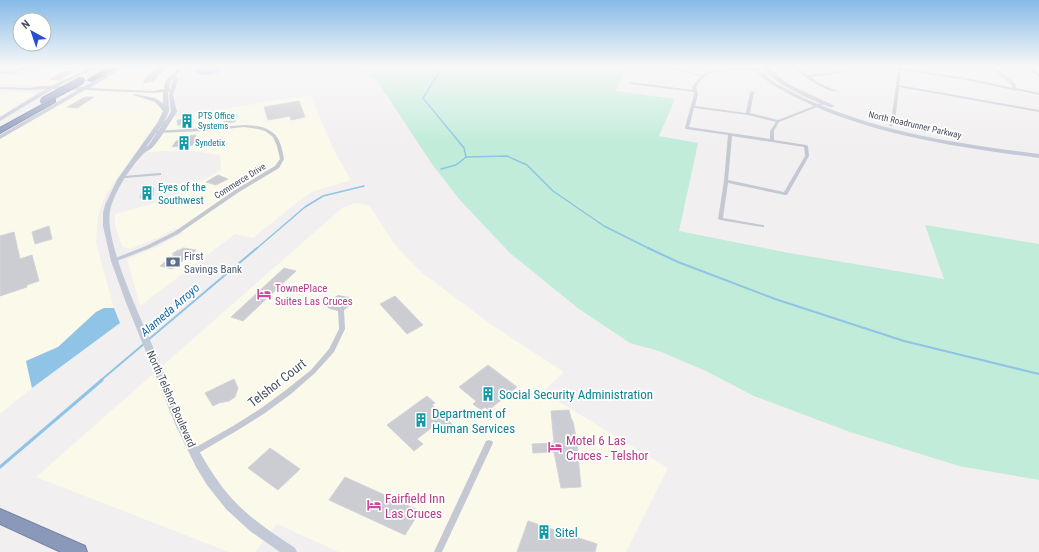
<svg xmlns="http://www.w3.org/2000/svg" width="1039" height="552" font-family="'Roboto Condensed',sans-serif">
	<rect width="100%" height="100%" fill="#f1efef"/>
	<g fill="#fbf9e9">
		<path d="M127,66H181L164,86V112L106,194L98,215L96,243L114,308H104L96,312L58,347L26,361L32,388L0,414V139Z"/>
		<path d="M42,68L86,70L48,86L0,84V74L27,75Z"/>
		<path d="M0,92L34,93L36,94L14,107L0,118Z"/>
		<path d="M310,95L335,152L351,180L312,192L295,204L253,238L235,234L140,306L127,259L157,247L183,233L175,228L166,234L130,249L122,247L115,225V214L169,199L221,170L220,155L186,150L148,152L173,117Z"/>
		<path d="M355,203L369,205L395,245L421,272L492,325L564,372L543,392L668,468L626,552H339L277,524L255,552H229L36,477L342,208Z"/>
	</g>
	<path fill="#c0ecd9" d="M354,66H628L615,91L675,99L659,136L698,143L679,231L789,253L944,279L925,225L1039,244V480L959,466L850,432L754,396L706,371L659,351L630,343L579,309L510,253L460,200L432,164L376,79L360,73Z"/>
	<g fill="#90c4e6">
		<path d="M199,66H226C219,76 204,77 195,72Z"/>
		<path d="M104,308H114L120,323L32,388L26,361L58,347L96,312Z"/>
	</g>
	<g fill="none" stroke-linecap="round" stroke-linejoin="round">
		<g stroke="#90c4e6" stroke-width="1.5">
			<path d="M466,157L507,156L527,165L553,191L604,226L650,249"/>
			<path d="M441,169L456,165L466,157L464,148L423,98L443,66"/>
			<path d="M256,249L305,207L323,196L364,186"/>
		</g>
		<g stroke="#90c4e6" stroke-width="2">
			<path d="M648,248L678,262L775,299L904,341L1039,374"/>
			<path d="M148,340L257,248"/>
			<path d="M100,381L145,343"/>
		</g>
		<path stroke="#90c4e6" stroke-width="3" d="M0,467L102,380"/>
	</g>
	<g fill="#cccdd3" stroke="#d3d4da">
		<path d="M159,66H168L157,76L154,81L143,83L147,77Z"/>
		<path d="M74,71L59,80L50,79L62,72Z"/>
		<path d="M85,97H94L77,108L67,107Z"/>
		<path d="M299,101L305,117L291,120L290,116L268,120L264,107Z"/>
		<path d="M237,115L235,122L224,123L226,116Z"/>
		<path d="M192,118L193,123L178,125L177,120Z"/>
		<path d="M196,135L194,139H196L193,145L189,146L187,149L179,150L181,147L178,148L179,146L172,147L176,141L182,140L186,136Z"/>
		<path d="M218,175L228,179L216,185L206,182Z"/>
		<path d="M154,188L153,196L140,198L142,190Z"/>
		<path d="M49,226L52,239L35,244L32,232Z"/>
		<path d="M14,232L20,259L32,255L39,281L27,285V287L0,296V236Z"/>
		<path d="M183,248L196,250L194,252L202,254L197,258L189,256L172,269L160,266L175,254H172L178,250H180Z"/>
		<path d="M284,268L296,271L243,321L231,317Z"/>
		<path d="M395,296L423,325L407,334L380,304Z"/>
		<path d="M488,365L517,387L489,410L485,407L481,410L473,404L476,401L459,387Z"/>
		<path d="M234,379L238,388L235,397L229,401L219,403L213,406L205,393Z"/>
		<path d="M427,396L435,403L432,405L453,425L444,433L435,425L417,439L423,444L414,451L387,425Z"/>
		<path d="M569,410L571,418L573,422L576,437H583L584,443L577,444L581,487L561,488L554,452L533,453L532,444L554,443L551,411Z"/>
		<path d="M270,448L300,469L278,490L248,468Z"/>
		<path d="M345,477L420,511L405,535L329,500Z"/>
		<path d="M528,521L597,544L595,552H517Z"/>
	</g>
	<g fill="none" stroke-linecap="round" stroke-linejoin="round">
		<defs>
			<g id="highway">
				<path d="M111,66H119L93,81L88,80Z"/>
				<path d="M53,99L55,100V102L0,133V128Z"/>
				<path d="M0,509L85,546L87,552H61L0,524Z"/>
			</g>
		</defs>
		<use href="#highway" stroke="#7583a6" stroke-width="2"/>
		<g fill="#c3c8d3" fill-rule="evenodd">
			<path d="M25,66H29L16,73L0,74V72L14,71Z"/>
			<path d="M655,66H662L703,75L712,71L720,70L756,69L758,70L756,71C741,71 716,68 704,77C700,80 698,84 696,87L698,94L695,106L746,113L750,92L752,91L754,92L750,113L778,120L824,102L827,103L779,122L774,131V140L806,145L808,146L809,156L787,195H785L728,183L723,218L762,225H764V227H762L720,220L718,219L724,181L728,135L686,129L685,128L694,94V92L630,84L628,83L630,82L693,90L692,87L701,76ZM694,108L748,115L776,122L770,131V139L689,127ZM732,136L804,147L805,156L784,192L728,180Z"/>
			<path d="M791,66H794L807,75L842,71V73H841L810,77L823,85L837,91C827,94 799,73 791,66Z"/>
			<path d="M899,66H901V68L966,78L1013,88L1012,85L990,66H993L1015,84L1016,88L1039,93V95L1016,90L1015,91L1013,90L966,80L901,70L899,85L1039,110V112L899,87L895,122L892,126H890L889,125L891,122L898,70L897,69Z"/>
			<path d="M244,125C258,125 275,128 280,143C282,148 283,154 284,159L279,168L239,192L178,234L150,248L117,261H113L112,260L113,259L146,246L174,232L235,190L275,166L280,159L277,146L273,137L265,131L258,129L244,127L207,131L154,133L152,132L153,131L207,128Z"/>
			<path d="M159,173H161V175L125,178L123,177L125,176Z"/>
			<path d="M338,295L349,297L352,301L351,305L344,310L345,329L334,352L315,373L291,394L265,413L238,430L197,454L194,455L191,454L190,452L191,450L233,426L260,409L286,390L311,370L329,349L339,329L338,311L330,309L327,307L329,301ZM339,299L345,300L346,303L340,307L333,306L334,303Z"/>
			<path d="M489,440L492,441L493,443L442,552H434L486,441Z"/>
		</g>
		<g fill="#c3c9d6" fill-rule="evenodd">
			<path d="M94,66H100L58,86L83,87L120,66H126L90,88L153,91L164,89L166,80L180,66H185L176,76L178,79L173,95L177,112C169,123 162,137 153,147C150,150 146,151 143,154C130,168 114,192 110,211C104,243 144,325 157,356C169,385 180,415 194,442C204,460 214,477 227,493C246,516 271,532 295,548L297,552H280L250,531L226,509L207,485L196,467L176,426L125,300L111,261L103,226V213L105,205L117,180L158,122L163,111L155,102L133,95L135,94L155,98L163,103V92L153,93L85,90L0,139V135L78,90L53,89L0,121V117L46,89L29,90L0,89V87L29,88L40,86H51ZM173,78L171,89H169L170,81ZM168,92H170L169,95L171,112L148,146L146,147L164,122L169,111Z"/>
			<path d="M751,66H756C768,81 786,89 804,98C877,132 959,144 1039,154V158C958,147 875,136 801,100C783,91 764,82 751,66Z"/>
			<path d="M761,66H766L788,84L835,106L830,107C805,97 779,87 761,66Z"/>
			<path d="M1024,66H1029L1039,74V77Z"/>
		</g>
		<use href="#highway" fill="#8a98ba" fill-rule="evenodd"/>
		<defs>
			<path id="highway-bridge" d="M43,101L82,80"/>
		</defs>
		<use href="#highway-bridge" stroke="#7583a6" stroke-width="8" stroke-linecap="butt"/>
		<use href="#highway-bridge" stroke="#8a98ba" stroke-width="6"/>
	</g>
	<linearGradient id="sky" x2="0" y2="1"><stop stop-color="#85bae7"/><stop offset="0.46" stop-color="#f9f8f8"/><stop offset="1" stop-color="#f9f8f8" stop-opacity="0"/></linearGradient>
	<rect width="1039" height="144" fill="url(#sky)"/>
	<defs>
		<symbol id="building-bare" viewBox="-9 -9 18 18"><path d="M-4-6H4V6H1V3H-1V6H-4ZM-2.5-4.3h1.7v1.8h-1.7ZM.8-4.3h1.7v1.8H.8ZM-2.5-1h1.7V.8h-1.7ZM.8-1h1.7V.8H.8Z" fill="#0f9aa8" stroke="#fff" stroke-width="2.5" paint-order="stroke"/></symbol>
		<symbol id="bank-bare" viewBox="-9 -9 18 18"><path d="M-6-4H6V4H-6ZM0-2.3a2.3 2.3 0 1 0 0 4.6a2.3 2.3 0 1 0 0-4.6Z" fill="#5c6f8a" stroke="#fff" stroke-width="2.5" paint-order="stroke"/></symbol>
		<symbol id="hotel-bare" viewBox="-9 -9 18 18"><path d="M-6-4.5h1.5V1H6V5H4.5V3h-9V5H-6ZM-4 0a1.8 1.8 0 1 1 3.6 0ZM.5 0V-2.5h3Q6-2.5 6 0Z" fill="#d1479c" stroke="#fff" stroke-width="2.5" paint-order="stroke"/></symbol>
	</defs>
	<g fill-rule="evenodd">
		<use href="#building-bare" x="177" y="111" width="20" height="20"/>
		<use href="#building-bare" x="174" y="133" width="20" height="20"/>
		<use href="#building-bare" x="137" y="183" width="20" height="20"/>
		<use href="#bank-bare" x="163" y="252" width="20" height="20"/>
		<use href="#hotel-bare" x="254" y="284" width="20" height="20"/>
		<use href="#building-bare" x="478" y="384" width="20" height="20"/>
		<use href="#building-bare" x="411" y="410" width="20" height="20"/>
		<use href="#hotel-bare" x="545" y="437" width="20" height="20"/>
		<use href="#hotel-bare" x="364" y="495" width="20" height="20"/>
		<use href="#building-bare" x="534" y="522" width="20" height="20"/>
	</g>
	<g text-anchor="middle" dominant-baseline="central" stroke-width="3.5" stroke-linejoin="round" paint-order="stroke">
		<g font-size="9" fill="#0d838f" stroke="#fff" text-anchor="start">
			<text x="198" y="116">PTS Office<tspan x="198" dy="10">Systems</tspan></text>
			<text x="195" y="143">Syndetix</text>
		</g>
		<g font-size="9" fill="#484f5b" stroke="#fff">
			<text transform="translate(915 125) rotate(13)">North Roadrunner Parkway</text>
			<text transform="translate(240 181) rotate(-32)">Commerce Drive</text>
		</g>
		<g font-size="11" fill="#0d838f" stroke="#fff" text-anchor="start">
			<text x="158" y="187">Eyes of the<tspan x="158" dy="13">Southwest</tspan></text>
		</g>
		<g font-size="11" fill="#4e5e75" stroke="#fff" text-anchor="start">
			<text x="184" y="256">First<tspan x="184" dy="13">Savings Bank</tspan></text>
		</g>
		<g font-size="11" fill="#b23c85" stroke="#fff" text-anchor="start">
			<text x="275" y="288">TownePlace<tspan x="275" dy="13">Suites Las Cruces</tspan></text>
		</g>
		<g font-size="11" fill="#484f5b" stroke="#fff">
			<text transform="translate(171 399) rotate(66)">North Telshor Boulevard</text>
		</g>
		<g font-size="12" font-style="italic" fill="#1669a1" stroke="#fff">
			<text transform="translate(170 310) rotate(-41)">Alameda Arroyo</text>
		</g>
		<g font-size="13" fill="#484f5b" stroke="#fff">
			<text transform="translate(277 383) rotate(-38)">Telshor Court</text>
		</g>
		<g font-size="13" fill="#0d838f" stroke="#fff" text-anchor="start">
			<text x="499" y="394">Social Security Administration</text>
			<text x="432" y="413">Department of<tspan x="432" dy="15">Human Services</tspan></text>
			<text x="555" y="532">Sitel</text>
		</g>
		<g font-size="13" fill="#b23c85" stroke="#fff" text-anchor="start">
			<text x="566" y="440">Motel 6 Las<tspan x="566" dy="15">Cruces - Telshor</tspan></text>
			<text x="385" y="498">Fairfield Inn<tspan x="385" dy="15">Las Cruces</tspan></text>
		</g>
	</g>
	<g transform="translate(32 32) rotate(320)"><circle r="19" fill="#ffffff" stroke="#b6b9bd"/>
	<path d="M0-3L7 15L0 10L-7 15Z" fill="#2550d5"/>
	<text y="-6" font-size="11" font-weight="bold" text-anchor="middle" fill="#484f5b">N</text>
	</g>
</svg>
